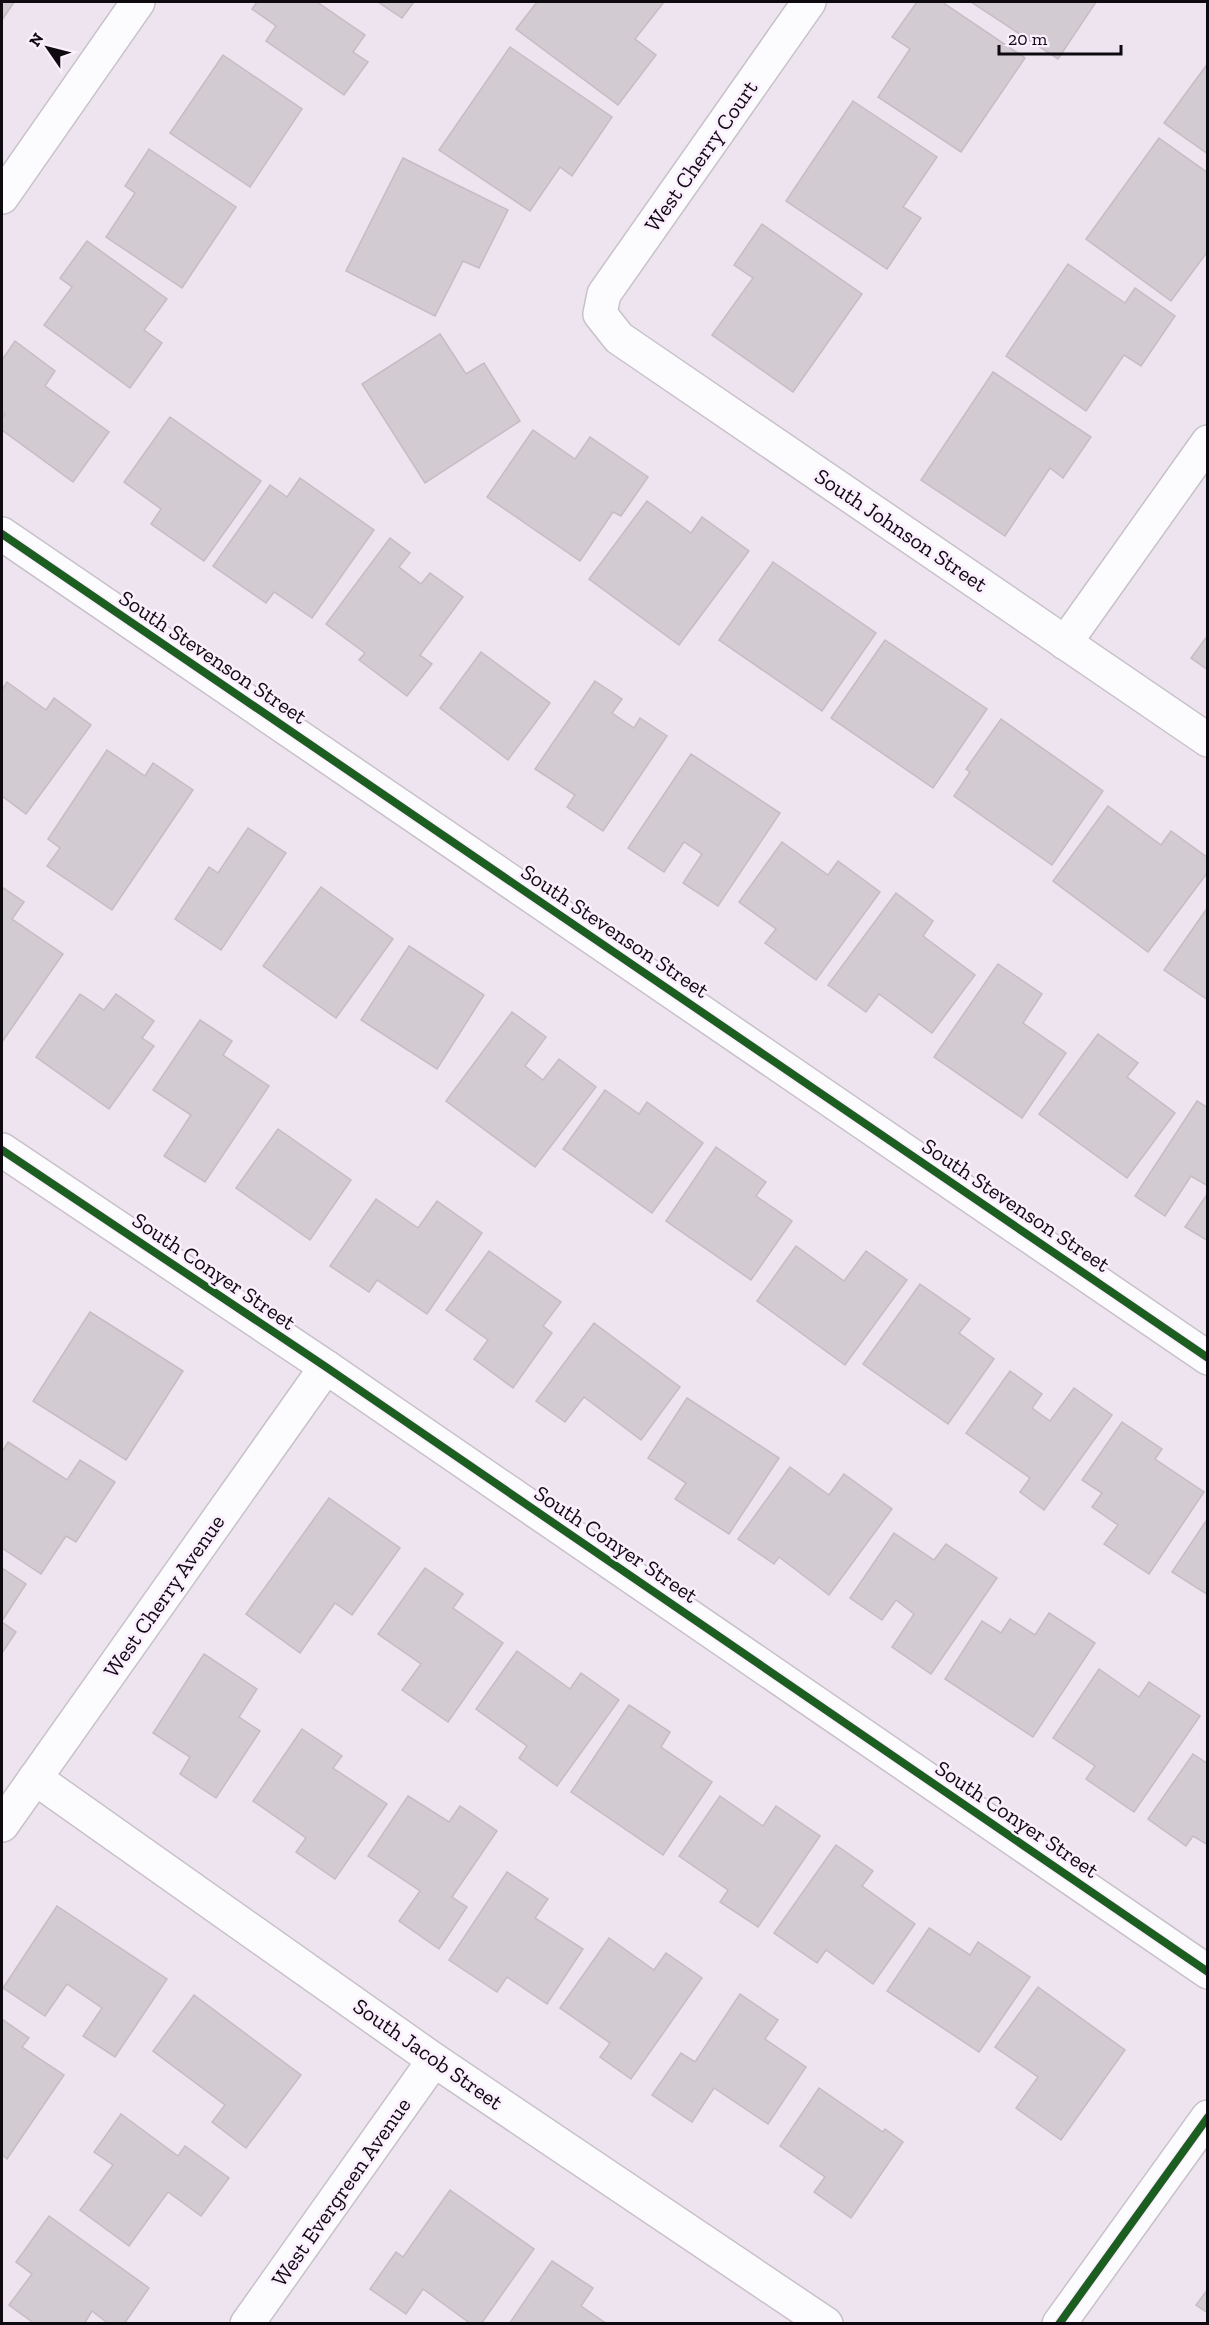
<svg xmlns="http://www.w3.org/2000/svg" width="1209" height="2325" font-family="'Zilla Slab',serif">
	<rect width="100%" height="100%" fill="#ede4ef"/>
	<g fill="#d3cbd2" stroke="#c5bcc4" stroke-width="1.5">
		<path d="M2,2H14L2,20Z"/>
		<path d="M257,2H317L365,35L353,52L368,62L344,95L266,41L276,26L252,9Z"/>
		<path d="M378,2H414L402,18Z"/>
		<path d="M537,2H664L635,39L656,55L618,105L516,29Z"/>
		<path d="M917,2H942L1025,58L961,152L878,97L910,49L892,37Z"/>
		<path d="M971,2H1096L1058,59Z"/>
		<path d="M510,47L612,117L572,176L560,167L530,211L439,150Z"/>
		<path d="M223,55L302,109L250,187L170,133Z"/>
		<path d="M1208,63V154L1164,123Z"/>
		<path d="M853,101L937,157L903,207L921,218L887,269L786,201Z"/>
		<path d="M1159,138L1208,173V251L1171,301L1086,239Z"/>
		<path d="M149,149L236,207L182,288L106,237L135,193L125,186Z"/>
		<path d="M403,158L508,210L479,268L463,261L435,316L346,271Z"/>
		<path d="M762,224L862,294L793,392L712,335L753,278L734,265Z"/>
		<path d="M87,241L167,299L144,330L162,343L130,388L44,325L72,287L60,278Z"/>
		<path d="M1068,264L1125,303L1135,288L1175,316L1141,366L1124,355L1086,411L1006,356Z"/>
		<path d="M440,334L466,374L484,363L520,421L425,483L362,384Z"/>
		<path d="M15,341L55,371L45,386L109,432L73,482L2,430V418L5,414L2,411V360Z"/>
		<path d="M993,372L1091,437L1063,478L1050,468L1005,536L921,480Z"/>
		<path d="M170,417L261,481L204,561L151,524L161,509L124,482Z"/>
		<path d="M533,430L575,459L590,437L648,477L621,516L613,512L580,561L487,497Z"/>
		<path d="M300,478L374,530L312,618L274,592L266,603L213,566L270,485L287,497Z"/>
		<path d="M647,501L691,533L702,517L749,551L679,645L589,579Z"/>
		<path d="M390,538L410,553L399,567L421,584L430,573L463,597L420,655L432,664L407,696L359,660L365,653L326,624Z"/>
		<path d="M773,562L876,633L822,711L719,640Z"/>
		<path d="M1208,635V670L1191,658Z"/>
		<path d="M885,640L987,709L933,788L831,718Z"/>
		<path d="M481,652L550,703L508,760L440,708Z"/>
		<path d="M595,681L622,699L612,713L634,728L640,718L667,736L603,831L567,807L575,795L535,769Z"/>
		<path d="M7,682L46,710L54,698L91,725L26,814L2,796V690Z"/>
		<path d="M1001,719L1103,791L1052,865L954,796L970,772L966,769Z"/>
		<path d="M107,750L145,776L153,763L193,790L112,910L47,866L60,848L48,839Z"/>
		<path d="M691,754L780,813L718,906L683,883L702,854L684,842L664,872L628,848Z"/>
		<path d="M1108,806L1161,845L1171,831L1208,858V872L1148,952L1053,881Z"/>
		<path d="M248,828L286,853L221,950L175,919L209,867L218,873Z"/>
		<path d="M782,842L828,875L838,861L880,892L816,980L765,943L776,929L739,902Z"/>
		<path d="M2,887L24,902L12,919L63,954L2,1042Z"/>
		<path d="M321,887L393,939L336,1018L263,966Z"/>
		<path d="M896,893L933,921L923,936L975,975L932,1033L879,994L866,1012L828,985Z"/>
		<path d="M1208,907V1000L1164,970Z"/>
		<path d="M409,946L484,995L437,1069L361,1020Z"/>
		<path d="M998,964L1042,994L1023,1023L1066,1053L1022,1118L934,1057Z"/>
		<path d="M80,994L104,1010L116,994L154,1021L142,1038L154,1046L109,1109L36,1057Z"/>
		<path d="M512,1012L546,1037L525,1066L543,1080L559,1059L596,1087L535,1167L446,1101Z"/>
		<path d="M200,1020L232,1041L223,1055L269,1086L205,1182L164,1156L191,1115L153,1090Z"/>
		<path d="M1098,1034L1138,1063L1127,1077L1175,1113L1127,1178L1039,1114Z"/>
		<path d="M605,1090L639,1114L647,1102L703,1143L652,1213L563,1149Z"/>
		<path d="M1197,1101L1208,1108V1186L1191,1176L1165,1216L1135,1196Z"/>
		<path d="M278,1129L351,1180L310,1240L236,1188Z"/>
		<path d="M716,1147L766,1182L756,1196L792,1221L751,1280L666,1221Z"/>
		<path d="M1208,1193V1241L1185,1227Z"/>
		<path d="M376,1199L418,1228L437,1201L482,1233L427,1314L377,1280L369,1292L330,1266Z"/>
		<path d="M796,1246L844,1281L866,1251L907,1280L845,1365L757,1301Z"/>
		<path d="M489,1251L561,1302L543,1326L552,1333L513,1388L474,1359L488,1340L446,1310Z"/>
		<path d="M920,1284L970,1319L959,1333L994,1359L948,1424L863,1364Z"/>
		<path d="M90,1312L183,1371L126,1460L33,1401Z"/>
		<path d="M594,1323L680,1387L641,1440L584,1397L565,1422L536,1401Z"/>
		<path d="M1010,1371L1042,1394L1032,1408L1050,1421L1074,1388L1112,1415L1044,1510L1020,1492L1030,1478L966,1433Z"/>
		<path d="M687,1398L779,1458L729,1534L675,1499L686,1483L648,1458Z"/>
		<path d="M1122,1422L1162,1449L1155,1459L1204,1492L1149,1574L1104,1544L1118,1525L1092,1507L1102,1493L1082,1480Z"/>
		<path d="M8,1442L67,1480L80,1460L115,1482L76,1542L66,1536L41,1574L2,1548V1480L3,1477L2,1476V1452Z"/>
		<path d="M790,1467L829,1495L844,1474L892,1509L829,1595L779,1557L774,1564L738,1539Z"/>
		<path d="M329,1498L400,1548L352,1615L335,1603L300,1653L246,1614Z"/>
		<path d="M1208,1518V1595L1172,1572Z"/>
		<path d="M894,1533L934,1560L946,1544L997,1578L931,1674L892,1647L914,1614L896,1600L882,1620L850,1598Z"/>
		<path d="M2,1568L26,1584L2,1621Z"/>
		<path d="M425,1568L463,1594L453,1608L503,1643L448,1722L402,1690L421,1664L378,1634Z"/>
		<path d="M1049,1613L1095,1643L1033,1737L945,1679L982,1621L1001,1633L1010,1619L1035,1635Z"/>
		<path d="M2,1622L16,1632L2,1653Z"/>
		<path d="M517,1651L570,1689L581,1673L619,1700L557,1786L519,1758L527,1746L476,1709Z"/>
		<path d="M204,1654L257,1689L239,1717L260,1731L216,1798L180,1774L190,1757L153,1733Z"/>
		<path d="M1099,1669L1139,1697L1149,1682L1200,1716L1134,1812L1086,1779L1095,1766L1053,1738Z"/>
		<path d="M629,1705L670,1732L661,1747L712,1782L663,1855L571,1792Z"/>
		<path d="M302,1729L342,1756L333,1768L387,1804L335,1879L296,1852L306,1838L253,1801Z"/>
		<path d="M1193,1754L1208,1764V1845L1193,1836L1186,1846L1148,1819Z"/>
		<path d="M408,1796L449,1822L460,1806L497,1831L452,1897L467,1907L439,1949L399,1921L420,1891L368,1856Z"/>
		<path d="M720,1796L763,1826L776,1806L820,1836L758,1927L720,1902L728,1890L679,1856Z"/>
		<path d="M836,1845L873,1871L862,1886L915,1924L873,1984L826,1950L817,1963L774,1933Z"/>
		<path d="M507,1872L548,1899L535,1918L583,1949L547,2004L507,1977L497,1992L449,1960Z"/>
		<path d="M57,1906L167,1979L115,2057L83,2036L102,2008L67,1984L45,2016L3,1988Z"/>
		<path d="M929,1928L970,1955L978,1942L1030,1977L979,2052L887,1991Z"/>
		<path d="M609,1938L654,1970L666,1953L702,1978L631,2079L600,2057L610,2043L560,2008Z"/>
		<path d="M1038,1987L1125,2050L1061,2140L1016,2108L1038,2077L995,2047Z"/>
		<path d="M740,1994L778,2020L765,2039L806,2067L768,2124L714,2088L692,2122L652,2095L681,2053L695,2062Z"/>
		<path d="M194,1995L301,2075L246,2148L212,2122L225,2105L153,2051Z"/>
		<path d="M2,2019L29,2038L22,2047L64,2075L7,2159L2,2155Z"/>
		<path d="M819,2088L883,2132L885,2129L903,2142L851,2218L814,2192L825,2177L780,2146Z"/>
		<path d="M121,2114L178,2156L185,2146L229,2178L201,2216L168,2192L129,2246L80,2210L113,2165L94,2152Z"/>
		<path d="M450,2190L534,2249L481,2324H471L423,2289L406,2314L370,2289L396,2252L403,2257Z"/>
		<path d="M49,2216L149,2288L124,2324H109L92,2311L84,2324H35L9,2305L32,2274L16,2262Z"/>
		<path d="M552,2261L593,2288L581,2306L607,2324H509Z"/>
		<path d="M1208,2289V2313L1196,2305Z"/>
	</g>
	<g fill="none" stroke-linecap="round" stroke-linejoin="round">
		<defs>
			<g id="minor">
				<path d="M809,2L604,294L600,314L619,338L1208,740"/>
				<path d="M2,197L138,2"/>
				<path d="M2,534L1208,1358"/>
				<path d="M1065,643L1208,442"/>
				<path d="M2,1150L326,1367L1208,1972"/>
				<path d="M35,1778L434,2060L826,2324"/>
				<path d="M2,1825L326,1367"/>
				<path d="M247,2324L434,2060"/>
			</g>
			<path id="tertiary" d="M1059,2324L1208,2117"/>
		</defs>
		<use href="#minor" stroke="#c8c1ca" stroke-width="36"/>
		<use href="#tertiary" stroke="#c8c1ca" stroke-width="36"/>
		<use href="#minor" stroke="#fcfbfd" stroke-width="33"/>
		<use href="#tertiary" stroke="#fcfbfd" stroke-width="33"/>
		<defs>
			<g id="cycleway">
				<path d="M2,534L1208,1358"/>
				<path d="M2,1150L326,1367L1208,1972"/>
				<path d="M1059,2324L1208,2117"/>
			</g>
		</defs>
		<use href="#cycleway" stroke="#fbeefe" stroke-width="11"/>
		<use href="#cycleway" stroke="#1b5e20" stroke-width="8"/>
	</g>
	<g text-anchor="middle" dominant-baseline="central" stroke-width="5" stroke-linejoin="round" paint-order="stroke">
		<g font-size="22" fill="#0f0a10" stroke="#fbeefe">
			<text transform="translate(701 156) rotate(-55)">West Cherry Court</text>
			<text transform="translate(901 530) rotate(34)">South Johnson Street</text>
			<text transform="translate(213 657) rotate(34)">South Stevenson Street</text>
			<text transform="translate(615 931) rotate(34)">South Stevenson Street</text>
			<text transform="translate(1016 1205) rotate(34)">South Stevenson Street</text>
			<text transform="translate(214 1271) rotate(34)">South Conyer Street</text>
			<text transform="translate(616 1544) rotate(34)">South Conyer Street</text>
			<text transform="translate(164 1596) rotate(-55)">West Cherry Avenue</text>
			<text transform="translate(1017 1819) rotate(34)">South Conyer Street</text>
			<text transform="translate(428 2054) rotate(35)">South Jacob Street</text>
			<text transform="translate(341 2192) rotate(-55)">West Evergreen Avenue</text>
		</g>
	</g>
	<rect width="1209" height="2325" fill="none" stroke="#0f0a10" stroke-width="6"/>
	<g transform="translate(48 48) rotate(305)" stroke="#fbeefe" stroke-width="4.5" paint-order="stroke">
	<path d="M0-4.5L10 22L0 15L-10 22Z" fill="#0f0a10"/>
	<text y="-9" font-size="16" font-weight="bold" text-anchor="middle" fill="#0f0a10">N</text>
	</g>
	<path d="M999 45v9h122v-9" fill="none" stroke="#0f0a10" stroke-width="3"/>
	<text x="1008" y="45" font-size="18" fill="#0f0a10" stroke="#fbeefe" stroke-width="4.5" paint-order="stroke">20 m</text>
</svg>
